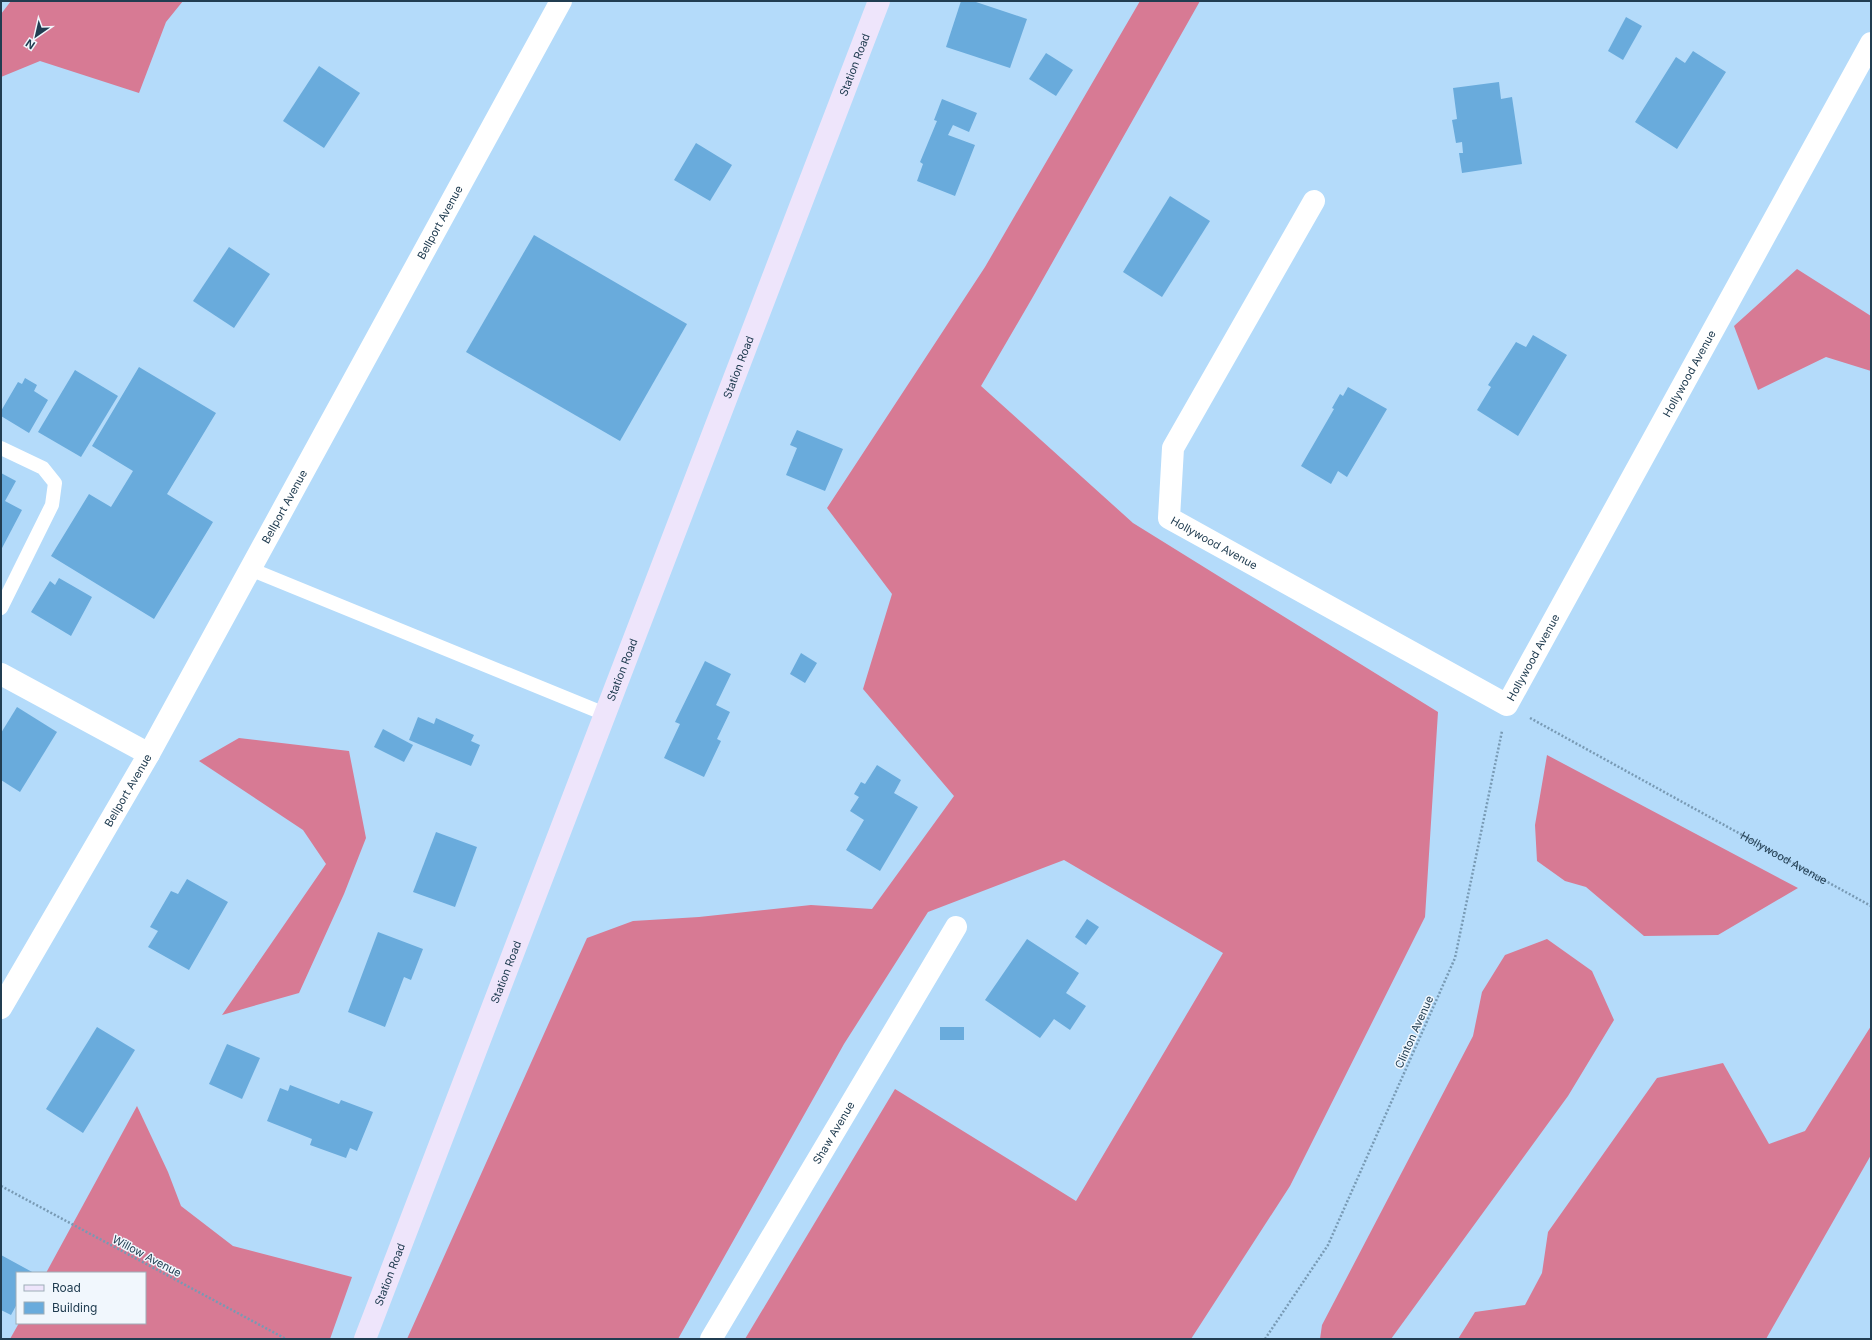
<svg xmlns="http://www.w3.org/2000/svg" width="1872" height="1340" font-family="Inter,sans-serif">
	<rect width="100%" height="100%" fill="#b4dbfa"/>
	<g fill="#d77a94">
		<path d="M11,1H183L166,22L139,93L40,61L1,77V14Z"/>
		<path d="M1140,1H1200L1034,295L981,386L1133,523L1438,712L1425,917L1290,1186L1191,1339H745L895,1089L1076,1201L1223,953L1064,860L928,912L844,1044L678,1339H407L587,938L633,921L699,917L811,905L872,909L954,796L863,689L892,594L827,508L985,267Z"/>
		<path d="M1797,269L1871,316V371L1826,357L1758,390L1734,326Z"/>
		<path d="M239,738L349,751L366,838L344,894L299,993L222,1015L326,864L303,830L199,761Z"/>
		<path d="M1547,755L1798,888L1718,935L1644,936L1586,887L1565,881L1537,861L1535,825Z"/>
		<path d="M1547,939L1592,971L1614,1020L1568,1096L1391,1339H1320L1322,1325L1473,1036L1482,992L1505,955Z"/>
		<path d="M1871,1026V1155L1766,1339H1458L1475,1312L1525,1305L1542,1273L1548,1232L1657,1078L1723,1063L1769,1144L1805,1131Z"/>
		<path d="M137,1106L168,1172L181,1206L233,1246L352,1277L330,1339H10L19,1323H145V1273H46Z"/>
	</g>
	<g fill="#69abdc">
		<path d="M961,1H973L1027,19L1010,68L946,47Z"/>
		<path d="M1626,17L1642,26L1623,60L1608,51Z"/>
		<path d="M1693,51L1726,72L1677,149L1635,122L1676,57L1685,63Z"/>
		<path d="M1046,53L1073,70L1056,96L1029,79Z"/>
		<path d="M319,66L360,93L324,148L283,121Z"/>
		<path d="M1499,82L1501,99L1512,97L1522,164L1462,173L1459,153H1463L1462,142L1456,143L1452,120L1457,119L1453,88Z"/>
		<path d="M942,99L977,113L969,132L953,125L948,135L975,145L955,196L917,181L923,164L920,162L937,121L934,120Z"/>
		<path d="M696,143L732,165L710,201L674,180Z"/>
		<path d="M1170,196L1210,221L1162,297L1123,272Z"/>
		<path d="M534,235L687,324L620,441L466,352Z"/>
		<path d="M229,247L270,274L234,328L193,301Z"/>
		<path d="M1533,335L1567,355L1518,436L1477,410L1491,387L1488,385L1516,342L1526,347Z"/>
		<path d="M139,367L216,413L167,494L213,522L154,619L51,556L89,494L111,507L133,471L92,446Z"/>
		<path d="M75,370L118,396L81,457L38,432Z"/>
		<path d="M25,378L37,385L34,391L48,400L29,433L1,416V411L18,382L22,384Z"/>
		<path d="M1348,387L1387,409L1347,477L1338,471L1331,484L1301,466L1334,409L1332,408L1340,394L1343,396Z"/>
		<path d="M797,430L843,449L825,491L786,475L797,448L790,445Z"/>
		<path d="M1,473L16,481L5,501L22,510L1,550Z"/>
		<path d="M59,578L92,597L71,636L31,612L50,581L55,585Z"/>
		<path d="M801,653L817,663L805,683L790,674Z"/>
		<path d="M705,661L731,674L716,705L730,712L717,739L721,741L704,777L664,758L680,724L675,722Z"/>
		<path d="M17,707L57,732L20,792L1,780V733Z"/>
		<path d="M418,717L434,724L436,718L474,735L471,741L480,745L471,766L409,740Z"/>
		<path d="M383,729L413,745L404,762L374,747Z"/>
		<path d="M877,765L901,780L894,793L918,807L880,871L846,850L864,820L850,811L859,797L854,794L861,782L865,784Z"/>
		<path d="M436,832L477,847L455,907L413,892Z"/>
		<path d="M187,879L228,902L189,970L148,947L158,931L150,927L171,891L178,894Z"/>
		<path d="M1087,919L1099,927L1086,945L1075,937Z"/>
		<path d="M378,932L423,949L411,980L404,977L385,1027L348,1012Z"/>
		<path d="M1027,939L1079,973L1066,993L1086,1006L1070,1030L1054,1019L1040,1038L985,1000Z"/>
		<path d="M97,1027L135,1050L83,1133L46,1109Z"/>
		<rect x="940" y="1027" width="24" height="13"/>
		<path d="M227,1044L260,1058L242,1099L209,1084Z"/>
		<path d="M290,1085L339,1104L341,1100L373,1112L357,1151L350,1148L346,1158L310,1145L312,1139L267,1121L280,1088L288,1091Z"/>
		<path d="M1,1255L34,1273H17V1304L11,1315L1,1310Z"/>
	</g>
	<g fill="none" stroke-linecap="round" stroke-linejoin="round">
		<g stroke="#789ab4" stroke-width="2.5" stroke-dasharray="2 2" stroke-linecap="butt">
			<path id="s1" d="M1530,718L1871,906"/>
			<path d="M1,1186L286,1339"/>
			<path d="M1265,1339L1328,1245L1455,958L1502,731"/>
		</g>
		<g stroke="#fff" stroke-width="14">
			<path d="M1,448L43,468L55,483L52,505L1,608"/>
			<path d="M250,569L605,714"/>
		</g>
		<g stroke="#fff" stroke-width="22">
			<path id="s2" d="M1314,201L1173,448L1169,518L1507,705L1871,43"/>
			<path d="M1,674L149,754"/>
			<path id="s3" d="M1,1008L149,754L561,1"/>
			<path id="s4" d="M711,1339L956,927"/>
		</g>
		<path stroke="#eee5fb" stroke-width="22" id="s5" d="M365,1339L879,1"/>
	</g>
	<g text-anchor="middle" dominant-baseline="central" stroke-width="3" stroke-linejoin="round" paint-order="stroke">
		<g font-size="11" fill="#213d51" stroke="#f1f7fd">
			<text stroke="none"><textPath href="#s5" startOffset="1365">Station Road</textPath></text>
			<text stroke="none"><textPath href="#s3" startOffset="900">Bellport Avenue</textPath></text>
			<text stroke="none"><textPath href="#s5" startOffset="1041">Station Road</textPath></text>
			<text stroke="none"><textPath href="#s2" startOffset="1119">Hollywood Avenue</textPath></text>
			<text stroke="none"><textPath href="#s3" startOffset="576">Bellport Avenue</textPath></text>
			<text stroke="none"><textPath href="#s2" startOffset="406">Hollywood Avenue</textPath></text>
			<text stroke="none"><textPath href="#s2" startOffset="795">Hollywood Avenue</textPath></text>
			<text stroke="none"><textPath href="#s5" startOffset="717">Station Road</textPath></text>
			<text stroke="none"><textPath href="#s3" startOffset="252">Bellport Avenue</textPath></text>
			<text stroke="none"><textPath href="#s1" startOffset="290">Hollywood Avenue</textPath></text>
			<text stroke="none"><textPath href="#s5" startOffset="393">Station Road</textPath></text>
			<text transform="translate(1414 1032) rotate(-66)">Clinton Avenue</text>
			<text stroke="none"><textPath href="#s4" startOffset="240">Shaw Avenue</textPath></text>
			<text transform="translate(147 1256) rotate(28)">Willow Avenue</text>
			<text stroke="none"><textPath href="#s5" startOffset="69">Station Road</textPath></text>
		</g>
	</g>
	<rect width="1872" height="1340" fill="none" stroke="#213d51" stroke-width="4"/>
	<rect x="16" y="1272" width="130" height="52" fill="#f1f7fd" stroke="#9eadb8"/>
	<rect x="24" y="1285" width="20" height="6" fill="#eee5fb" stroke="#9eadb8"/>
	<text x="52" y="1292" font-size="12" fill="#213d51">Road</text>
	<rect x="24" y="1302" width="20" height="12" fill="#69abdc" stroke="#9eadb8"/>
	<text x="52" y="1312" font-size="12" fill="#213d51">Building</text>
	<g transform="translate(36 36) rotate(214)" stroke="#f1f7fd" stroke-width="3" paint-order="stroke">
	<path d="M0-3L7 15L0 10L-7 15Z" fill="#213d51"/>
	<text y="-6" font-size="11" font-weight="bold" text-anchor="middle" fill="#213d51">N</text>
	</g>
</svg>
